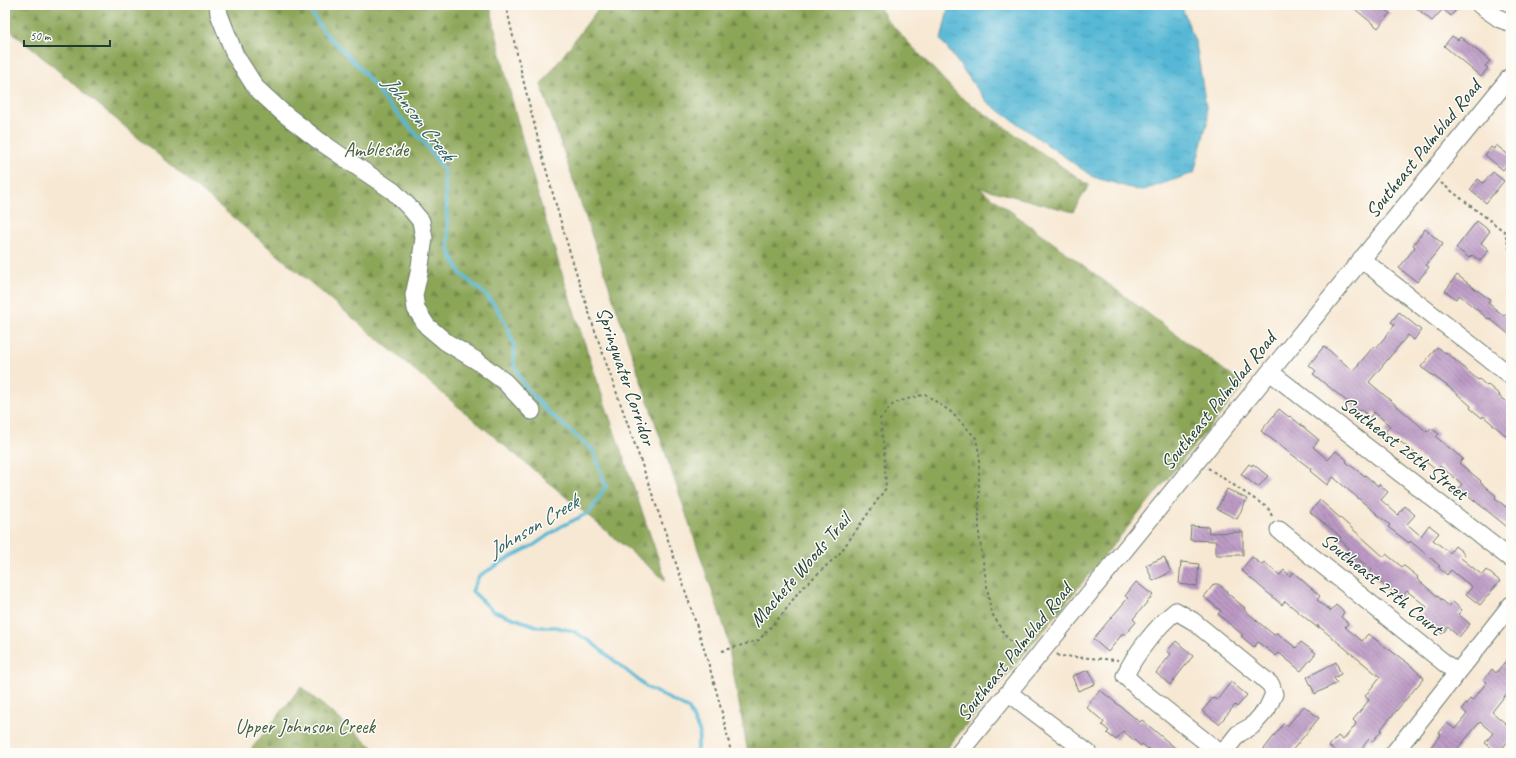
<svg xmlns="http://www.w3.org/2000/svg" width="1516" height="758" font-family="Caveat,sans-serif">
	<defs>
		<pattern id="forest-firs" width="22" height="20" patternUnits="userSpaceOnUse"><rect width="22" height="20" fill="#8ca658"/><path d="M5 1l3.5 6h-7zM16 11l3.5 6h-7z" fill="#72884a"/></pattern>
		<pattern id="water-ripples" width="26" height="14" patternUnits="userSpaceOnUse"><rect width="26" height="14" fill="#57b8d6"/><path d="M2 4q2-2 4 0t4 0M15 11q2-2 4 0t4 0" fill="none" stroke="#4797ae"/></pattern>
		<pattern id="building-back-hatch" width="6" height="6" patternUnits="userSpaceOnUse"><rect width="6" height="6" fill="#bc9ac5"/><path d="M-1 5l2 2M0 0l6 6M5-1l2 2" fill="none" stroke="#987fa1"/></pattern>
	</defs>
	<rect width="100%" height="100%" fill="#fdfcf7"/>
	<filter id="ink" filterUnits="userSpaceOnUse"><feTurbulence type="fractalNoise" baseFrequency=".025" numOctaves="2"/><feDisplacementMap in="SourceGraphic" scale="8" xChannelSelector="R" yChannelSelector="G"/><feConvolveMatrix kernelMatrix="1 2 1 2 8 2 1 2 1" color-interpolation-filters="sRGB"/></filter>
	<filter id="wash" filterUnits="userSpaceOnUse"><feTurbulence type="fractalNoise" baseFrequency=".012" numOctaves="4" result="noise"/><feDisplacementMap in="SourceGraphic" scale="16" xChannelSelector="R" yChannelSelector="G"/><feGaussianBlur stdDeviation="0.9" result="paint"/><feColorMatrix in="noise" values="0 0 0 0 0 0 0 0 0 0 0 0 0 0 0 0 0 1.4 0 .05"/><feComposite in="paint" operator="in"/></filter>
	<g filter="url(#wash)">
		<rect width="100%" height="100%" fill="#f7e8d3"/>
		<g fill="url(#forest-firs)" stroke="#567246">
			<path d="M5,5H490C531,202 601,391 666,581L5,26Z"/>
			<path d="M601,5H878L888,21L959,96L1089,185L1073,212L978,187L1244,385L943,753H748L726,632L541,85Z"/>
			<path d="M301,687L380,753H248Z"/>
		</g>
		<path fill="url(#water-ripples)" stroke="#3b7a85" d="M949,5H1181L1196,44L1208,119L1194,173L1141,191L1093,177L987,102L941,40Z"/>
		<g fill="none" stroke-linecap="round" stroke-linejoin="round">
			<path stroke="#57b8d6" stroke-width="3.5" d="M306,5L325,33L362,70L384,99L424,143L444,170L449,251L461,274L486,295L497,308L508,328L514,345V365L525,386L548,412L593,450L606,486L590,512L560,527L534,545L509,558L479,576L472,591L493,611L539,627H556L573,631L591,642L648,688L689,709L700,733L696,753"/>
		</g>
		<g id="blocks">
			<g fill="url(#building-back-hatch)">
				<path d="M1350,5H1380L1390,13L1378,28Z"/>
				<path d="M1413,5H1460L1451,16L1443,9L1432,21Z"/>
				<path d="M1452,36L1458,40L1460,37L1490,61L1485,66L1488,68L1481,77L1444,46Z"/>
				<path d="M1496,145L1511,157V160L1503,170L1485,155L1491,147L1494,149Z"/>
				<path d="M1493,172L1504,181L1486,203L1470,190L1478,179L1483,183Z"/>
				<path d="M1477,221L1490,231L1481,243L1489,250L1480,261L1472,255L1469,258L1456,248Z"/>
				<path d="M1425,229L1443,244L1426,265L1429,267L1417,282L1399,268L1415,247L1413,245Z"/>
				<path d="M1457,275L1490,300L1488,303L1504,316L1511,307V336L1489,318L1488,319L1459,295L1456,299L1445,291Z"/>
				<path d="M1399,312L1421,330L1414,340L1408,335L1369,382L1427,432L1431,428L1439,434L1436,437L1463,459L1459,463L1481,481L1480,482L1496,496L1495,498L1511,511V530L1459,488L1462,484L1440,466L1436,470L1397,439L1395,440L1385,432L1390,426L1374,412L1370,417L1361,410L1359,411L1313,374L1316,371L1309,365L1324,346L1353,371L1374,346L1376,348L1395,325L1391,322Z"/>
				<path d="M1437,347L1445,353L1446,352L1478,380L1479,379L1487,386L1488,385L1500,395L1499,396L1511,406V440L1483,416L1482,418L1470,408L1471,406L1449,387L1421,367Z"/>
				<path d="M1279,409L1289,417L1290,416L1319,440L1313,447L1328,460L1336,451L1347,460L1346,462L1365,476V475L1378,486L1379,484L1388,492L1381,500L1398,515L1405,506L1415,515L1407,524L1421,536L1429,525L1439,533L1433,540L1450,553L1455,546L1465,554L1461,558L1482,575L1486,570L1500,581L1480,605L1466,594L1472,587L1451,570L1447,575L1438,567L1440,566L1410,541L1409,543L1388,527L1390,525L1333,477L1327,485L1310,471L1311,469L1261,431Z"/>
				<path d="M1249,464L1252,466L1253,464L1268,476L1259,486H1256L1241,474Z"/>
				<path d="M1227,489L1247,499L1237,519L1217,509Z"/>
				<path d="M1320,500L1384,557L1386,554L1402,567L1403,565L1418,577L1417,579L1449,606L1453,602L1462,610L1458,614L1470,624L1459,637L1448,627L1442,634L1421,615L1427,607L1407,591L1400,599L1369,573L1372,570L1356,557L1352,562L1343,555L1349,548L1339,539L1341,537L1310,512Z"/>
				<path d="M1191,526L1209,527L1208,533L1243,532V555H1216V541L1190,540Z"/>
				<path d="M1164,557L1171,572L1153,581L1146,565Z"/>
				<path d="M1252,557L1262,565L1264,562L1280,575L1284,570L1290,576L1293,572L1320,596L1317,600L1331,611L1336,605L1344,612L1341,617L1348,623L1345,627L1362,641L1368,634L1409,664L1424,678L1381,729L1382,730L1372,742L1369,739L1358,753H1338L1329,746L1338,736L1343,740L1354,727L1356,723L1353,720L1369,700L1365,696L1380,677L1317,625L1319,629L1285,601L1282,605L1241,570Z"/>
				<path d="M1181,562L1199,564L1197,586L1179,584Z"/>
				<path d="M1136,582L1153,595L1133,619L1136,622L1125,635L1123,633L1108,652L1093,639L1128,598L1125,596Z"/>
				<path d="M1214,584H1218L1227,591L1226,592L1245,608L1244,610L1274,635L1277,633L1296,648L1301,642L1316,653L1301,671L1279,653L1276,656L1258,642L1254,647L1241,636L1243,635L1218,614L1221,611L1204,597Z"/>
				<path d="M1176,641L1193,656L1170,685L1156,673L1171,654L1167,651Z"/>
				<path d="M1511,654V688L1492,712L1511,728V738L1498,753L1485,743L1493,733L1480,722L1454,753H1426L1441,734L1439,733L1447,723L1455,729L1467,714L1462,709L1470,699L1472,701L1487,682L1484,680L1492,669L1496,673Z"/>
				<path d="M1336,662L1341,674L1334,678L1337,683L1315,694L1307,677Z"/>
				<path d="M1089,670L1095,684L1078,691L1072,676Z"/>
				<path d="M1231,682L1247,695L1237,707L1235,705L1219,724L1202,711L1213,698L1217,700Z"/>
				<path d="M1100,690L1140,722L1142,720L1181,753H1153L1142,744L1141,746L1123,731L1116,740L1107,733L1109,731L1102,725L1104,722L1086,707Z"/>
				<path d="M1304,706L1319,718L1290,753H1261L1284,723L1287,726Z"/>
			</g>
		</g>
	</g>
	<g filter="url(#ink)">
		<use href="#blocks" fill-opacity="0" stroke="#6b796c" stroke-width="1"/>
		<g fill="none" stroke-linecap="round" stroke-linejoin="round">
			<defs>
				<g id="minor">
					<path d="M218,5L219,14L235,55L256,88L282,112L318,140L393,191L410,208L421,221L424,238L419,273L414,295L416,309L427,326L446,342L477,361L505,382L532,411"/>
					<path d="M1480,5L1500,19L1511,23"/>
					<path d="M1361,259L1511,376"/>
					<path d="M1270,372L1511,559"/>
					<path d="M1279,530L1457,673"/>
					<path d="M1009,693L1088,753"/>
					<path d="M959,753L1511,76"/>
					<path d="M1220,753L1138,688L1125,676C1134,655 1158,625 1176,611L1193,621L1263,678L1271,685L1274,694L1267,709L1252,726L1238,734L1223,753"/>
					<path d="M1394,753L1511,605"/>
				</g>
			</defs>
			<use href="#minor" stroke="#6b796c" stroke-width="19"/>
			<g stroke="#6b796c" stroke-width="2" stroke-dasharray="3 3" stroke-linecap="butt">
				<path d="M506,5C532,124 564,242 604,357C631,433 658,510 684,587C702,641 720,697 731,753"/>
				<path d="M1441,183L1505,232L1511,256"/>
				<path d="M1208,468L1268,508L1273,518"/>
				<path d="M722,651L759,640L784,612L799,591L840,553L886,488L884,449L880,419L894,403L925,394L951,412L976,438L979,454V535L991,612L1007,638L1024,653"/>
				<path d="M1057,654L1059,656L1118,660"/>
			</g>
			<use href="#minor" stroke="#fff" stroke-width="17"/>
		</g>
	</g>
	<g text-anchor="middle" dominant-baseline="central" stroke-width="3" stroke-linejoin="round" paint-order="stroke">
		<g font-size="20" fill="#435e40" stroke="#fdfcf7">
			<text x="376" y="149">Ambleside</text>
			<text x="305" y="726">Upper Johnson Creek</text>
		</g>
		<g font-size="20" fill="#1f3d34" stroke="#fdfcf7">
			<text transform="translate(1423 149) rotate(-51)">Southeast Palmblad Road</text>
			<text transform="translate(626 376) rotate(71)">Springwater Corridor</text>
			<text transform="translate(1218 401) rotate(-51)">Southeast Palmblad Road</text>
			<text transform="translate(1404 448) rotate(38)">Southeast 26th Street</text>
			<text transform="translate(800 570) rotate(-49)">Machete Woods Trail</text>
			<text transform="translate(1382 584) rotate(39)">Southeast 27th Court</text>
			<text transform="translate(1014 652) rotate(-51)">Southeast Palmblad Road</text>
		</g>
		<g font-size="21" font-style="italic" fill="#306265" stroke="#fdfcf7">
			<text transform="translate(419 118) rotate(52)">Johnson Creek</text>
			<text transform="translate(533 526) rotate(-31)">Johnson Creek</text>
		</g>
	</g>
	<rect width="1516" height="758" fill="none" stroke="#fdfcf7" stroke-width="20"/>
	<path d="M24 40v6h86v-6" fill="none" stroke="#1f3d34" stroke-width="2"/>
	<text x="30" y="40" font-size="12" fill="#1f3d34" stroke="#fdfcf7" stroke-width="3" paint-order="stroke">50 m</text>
</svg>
